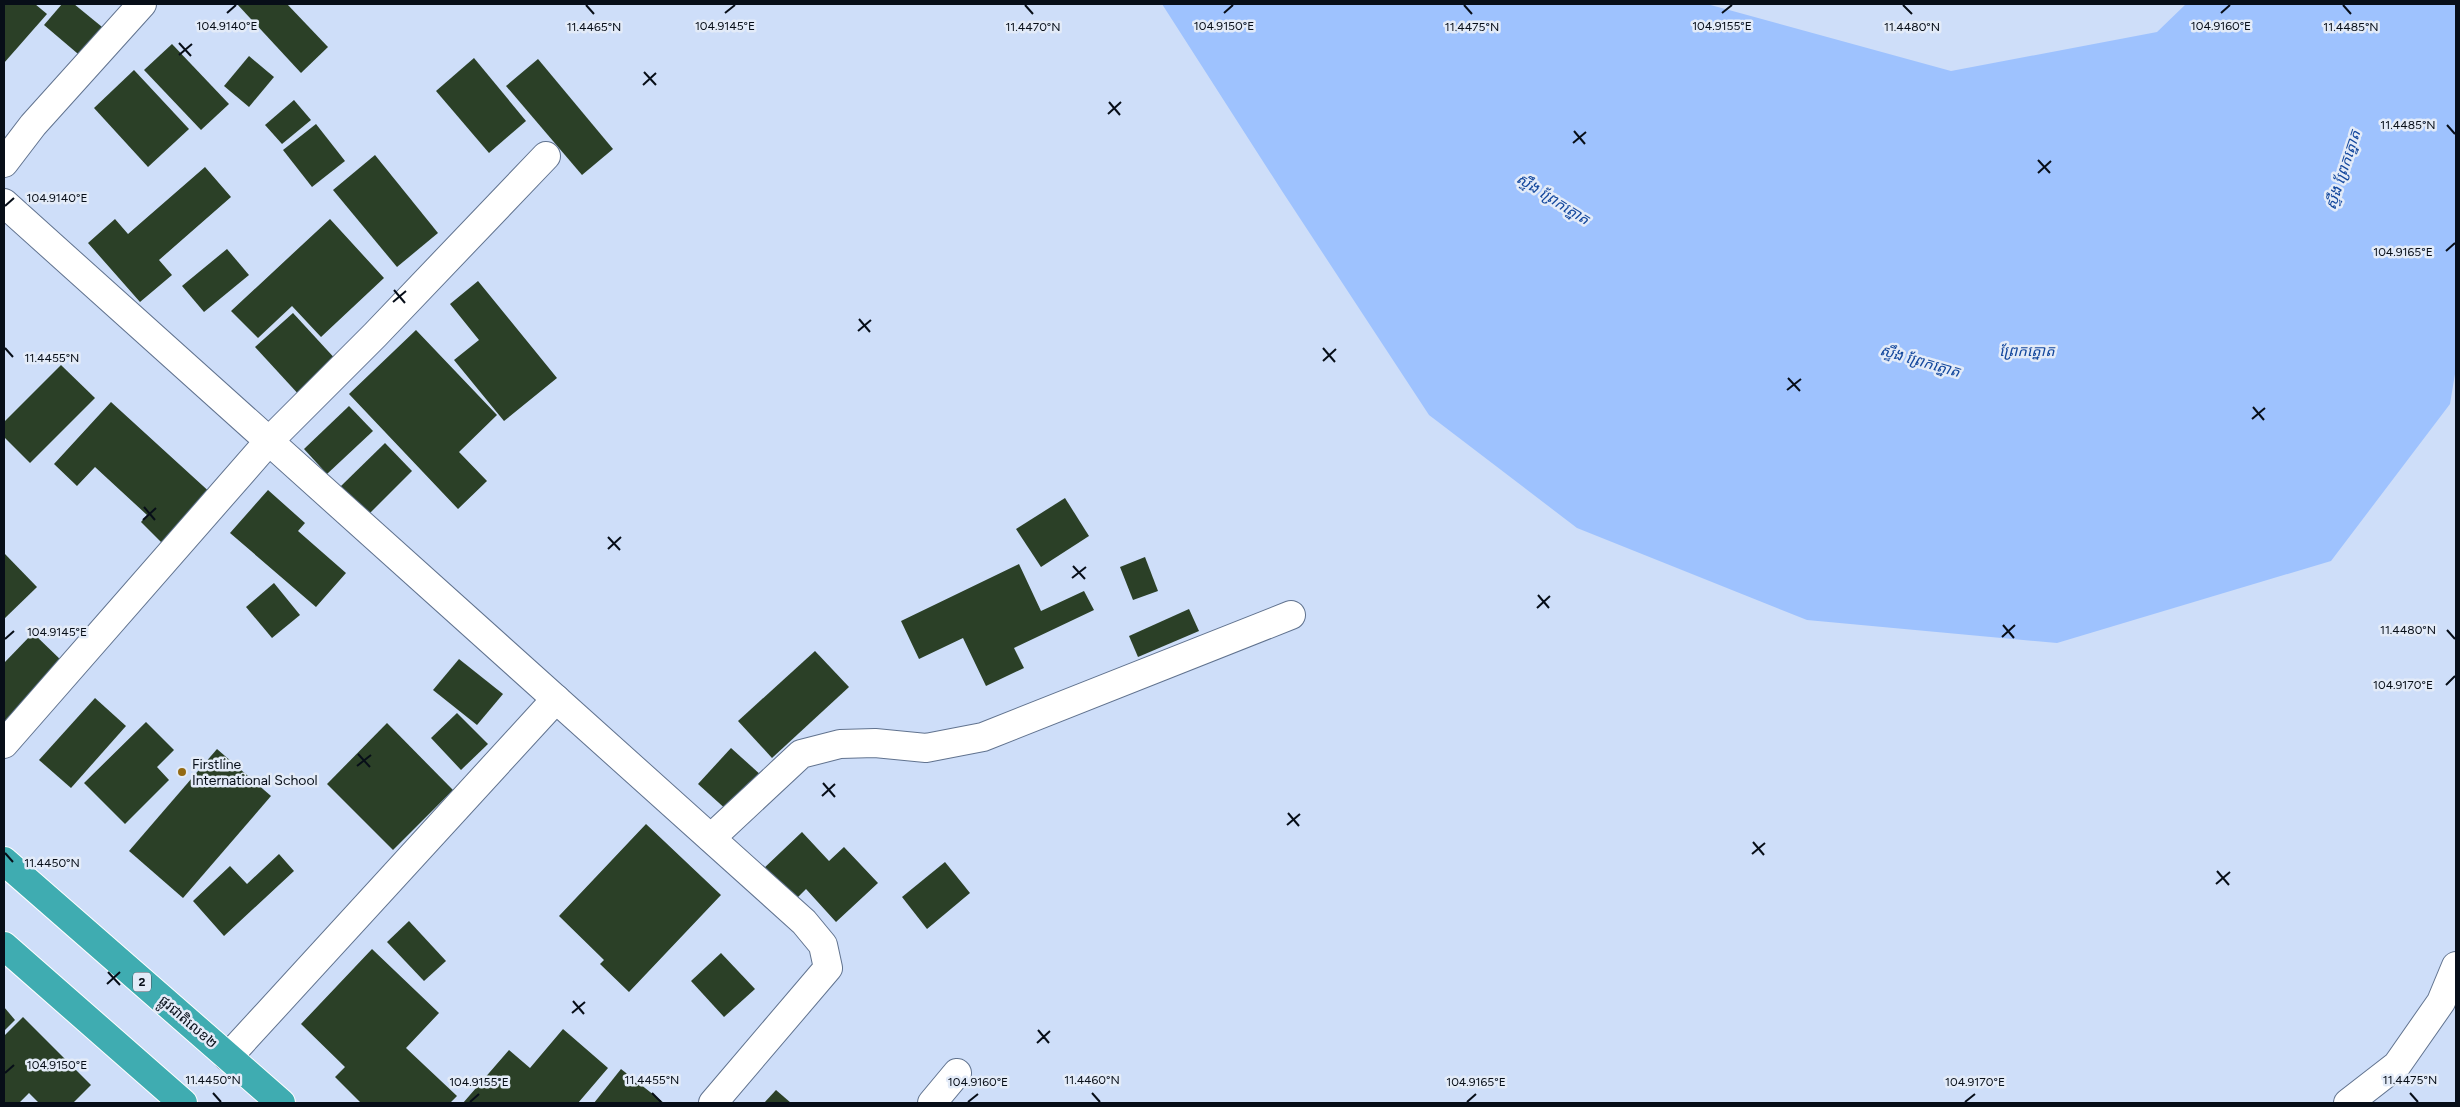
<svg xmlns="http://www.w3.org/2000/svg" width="2460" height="1107" font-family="Figtree,'Noto Sans Khmer',sans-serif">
	<rect width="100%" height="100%" fill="#cedef9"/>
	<path fill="#9ec2fe" d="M1162,4H1707L1951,71L2157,32L2186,4H2456V368L2450,404L2331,561L2057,643L1807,620L1577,528L1429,415L1282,191Z"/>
	<g fill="#2b4027">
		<path d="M4,4H35L47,14L4,63Z"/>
		<path d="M62,4H74L107,31L84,59L44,25Z"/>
		<path d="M237,4H287L328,47L301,73Z"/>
		<path d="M172,44L229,104L201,130L144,70Z"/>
		<path d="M249,56L274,77L249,107L224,86Z"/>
		<path d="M474,58L526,121L489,153L436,91Z"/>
		<path d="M538,59L613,149L582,175L506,86Z"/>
		<path d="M134,70L189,129L148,167L94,108Z"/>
		<path d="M294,100L311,120L282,144L265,125Z"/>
		<path d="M316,124L345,161L312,187L283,150Z"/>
		<path d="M375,155L438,233L397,267L333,190Z"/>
		<path d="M205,167L231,197L159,260L172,275L140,302L88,243L115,219L128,234Z"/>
		<path d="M330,219L384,278L321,337L292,306L258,338L231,311Z"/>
		<path d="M227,249L249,275L204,312L182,286Z"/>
		<path d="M478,281L557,378L504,421L454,360L479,340L450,304Z"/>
		<path d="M293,313L339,363L301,397L255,347Z"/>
		<path d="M416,330L497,415L459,452L487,481L458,509L349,394Z"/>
		<path d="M61,365L95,398L30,463L4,437V422Z"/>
		<path d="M111,402L214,496L167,548L141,522L147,515L95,467L77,486L54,464Z"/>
		<path d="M349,406L373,431L327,474L304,449Z"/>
		<path d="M385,443L412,471L368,515L340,487Z"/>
		<path d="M268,490L305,523L298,531L346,573L316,607L230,533Z"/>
		<path d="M1065,498L1089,536L1041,567L1016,529Z"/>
		<path d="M4,553L37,587L4,619Z"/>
		<path d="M1145,557L1158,591L1133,600L1120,567Z"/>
		<path d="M1019,564L1041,611L1084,591L1094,610L1014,648L1024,668L986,686L963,638L919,659L901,621Z"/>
		<path d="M274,583L300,615L272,638L246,607Z"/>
		<path d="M1189,609L1199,631L1138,657L1129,636Z"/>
		<path d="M33,633L64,663L4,724V663Z"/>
		<path d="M815,651L849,687L772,758L738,721Z"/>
		<path d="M459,659L503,694L477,725L433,690Z"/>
		<path d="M95,698L126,726L71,788L39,760Z"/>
		<path d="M457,713L488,744L461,770L431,738Z"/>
		<path d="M146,722L174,750L157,767L169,780L125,824L84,783Z"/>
		<path d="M387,723L453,790L393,850L327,784Z"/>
		<path d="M731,748L762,776L729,812L698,784Z"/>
		<path d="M217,749L271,796L183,898L129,851Z"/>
		<path d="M646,824L721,895L629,992L600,964L604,960L559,916Z"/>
		<path d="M802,832L829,861L844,847L878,883L836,922L806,889L793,902L762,870Z"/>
		<path d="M279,854L294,871L224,936L193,901L230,866L247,884Z"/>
		<path d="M945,862L970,893L927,929L902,897Z"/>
		<path d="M409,921L446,961L424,981L387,942Z"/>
		<path d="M372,949L439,1013L406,1048L457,1096L450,1103H361L335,1077L345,1067L301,1024Z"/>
		<path d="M721,953L755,989L724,1017L691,981Z"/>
		<path d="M4,1007L15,1020L4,1031Z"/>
		<path d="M23,1017L91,1085L73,1103H39L29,1093L19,1103H4V1036Z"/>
		<path d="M563,1029L608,1068L578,1103H463L509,1050L530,1068Z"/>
		<path d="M621,1069L664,1103H594Z"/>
		<path d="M776,1090L791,1103H764Z"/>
	</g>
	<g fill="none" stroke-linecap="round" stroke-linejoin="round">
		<defs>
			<g id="minor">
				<path d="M4,163L33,125L142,4"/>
				<path d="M4,203L804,922L823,945L828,968L713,1103"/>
				<path d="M4,744L269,441L375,335L546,156"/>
				<path d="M711,838L801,754L840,744L875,743L926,748L983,737L1291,615"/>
				<path d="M228,1057L556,699"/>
				<path d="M932,1103L957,1073"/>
				<path d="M2348,1103L2397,1065L2441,1002L2456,966"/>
			</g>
			<g id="highway">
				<path d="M4,861L281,1103"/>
				<path d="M4,946L183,1103"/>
			</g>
		</defs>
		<use href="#minor" stroke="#61738f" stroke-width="30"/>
		<use href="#highway" stroke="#fff" stroke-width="30"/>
		<use href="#minor" stroke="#fff" stroke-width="28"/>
		<use href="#highway" stroke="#3facb1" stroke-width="28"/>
	</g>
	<path fill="none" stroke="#070e18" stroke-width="2" d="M586,5L594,14M1025,5L1033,14M1464,5L1472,14M1903,5L1912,14M2343,5L2351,14M227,13L236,5M725,13L735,5M1224,13L1233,5M1722,13L1732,5M2221,13L2230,5M179,43L191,56M179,55L192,44M644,72L656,85M643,85L656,73M1109,102L1120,115M1108,114L1121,102M2447,125L2455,134M1574,131L1585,144M1573,143L1586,132M2038,160L2050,173M2038,173L2051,161M5,206L14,198M2446,251L2455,243M394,290L405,303M393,302L406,291M859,319L870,332M858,331L871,320M5,348L13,357M1323,348L1335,362M1323,361L1336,349M1788,378L1800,391M1787,390L1801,379M2253,407L2264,420M2252,419L2265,408M144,507L155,520M143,520L156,508M608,537L620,550M608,549L621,537M1073,566L1085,579M1072,578L1086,567M1538,595L1549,608M1537,608L1550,596M2003,625L2014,638M2447,630L2455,639M2002,637L2015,625M5,639L14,631M2446,685L2455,676M358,754L370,767M357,766L371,755M823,783L835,797M822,796L835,784M1288,813L1299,826M1287,825L1300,814M1753,842L1764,855M5,853L13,862M1752,854L1765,843M2217,871L2229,885M2216,884L2230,872M108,972L120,985M107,984L120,972M573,1001L584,1014M572,1013L585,1002M1038,1030L1049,1043M1037,1043L1050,1031M5,1073L14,1065M213,1093L221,1102M652,1093L661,1102M1092,1093L1100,1102M2410,1093L2418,1102M470,1102L479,1094M968,1102L978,1094M1467,1102L1476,1094M1965,1102L1975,1094"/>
	<circle fill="#936a14" stroke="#e3ebf8" stroke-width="2" cx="182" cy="772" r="5"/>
	<g text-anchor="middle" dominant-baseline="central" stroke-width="5" stroke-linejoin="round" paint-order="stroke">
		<rect fill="#e3ebf8" stroke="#49505b" stroke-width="1" x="133" y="972.5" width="18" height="19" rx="4"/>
		<g font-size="12" font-weight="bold" fill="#070e18">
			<text x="142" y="982">2</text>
		</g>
		<g font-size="14" fill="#070e18" stroke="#e3ebf8" text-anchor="start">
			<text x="192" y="764">Firstline<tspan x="192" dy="16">International School</tspan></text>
		</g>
		<g font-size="14" fill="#070e18" stroke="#e3ebf8">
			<text transform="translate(188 1022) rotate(41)">ផ្លូវជាតិលេខ២</text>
		</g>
		<g font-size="15" font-style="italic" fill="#14489d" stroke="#e3ebf8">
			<text transform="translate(2343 170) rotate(-72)">ស្ទឹង ព្រែកត្នោត</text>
			<text transform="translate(1553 199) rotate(32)">ស្ទឹង ព្រែកត្នោត</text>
			<text x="2027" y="351">ព្រែកត្នោត</text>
			<text transform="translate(1920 361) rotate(16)">ស្ទឹង ព្រែកត្នោត</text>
		</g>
	</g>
	<g font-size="12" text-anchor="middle" fill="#070e18" stroke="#e3ebf8" stroke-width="5" stroke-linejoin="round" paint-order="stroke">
		<text x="227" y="30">104.9140°E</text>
		<text x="725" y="30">104.9145°E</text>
		<text x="1224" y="30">104.9150°E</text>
		<text x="1722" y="30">104.9155°E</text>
		<text x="2221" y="30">104.9160°E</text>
		<text x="594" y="31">11.4465°N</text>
		<text x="1033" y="31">11.4470°N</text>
		<text x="1472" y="31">11.4475°N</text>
		<text x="1912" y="31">11.4480°N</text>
		<text x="2351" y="31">11.4485°N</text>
		<text x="2408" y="129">11.4485°N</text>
		<text x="57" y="202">104.9140°E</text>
		<text x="2403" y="256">104.9165°E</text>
		<text x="52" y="362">11.4455°N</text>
		<text x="2408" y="634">11.4480°N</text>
		<text x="57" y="636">104.9145°E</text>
		<text x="2403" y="689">104.9170°E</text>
		<text x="52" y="867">11.4450°N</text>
		<text x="57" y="1069">104.9150°E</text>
		<text x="213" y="1084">11.4450°N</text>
		<text x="652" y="1084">11.4455°N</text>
		<text x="1092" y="1084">11.4460°N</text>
		<text x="2410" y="1084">11.4475°N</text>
		<text x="479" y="1086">104.9155°E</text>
		<text x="978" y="1086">104.9160°E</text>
		<text x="1476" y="1086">104.9165°E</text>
		<text x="1975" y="1086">104.9170°E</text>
	</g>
	<rect width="2460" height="1107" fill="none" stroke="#070e18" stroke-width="10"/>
</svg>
